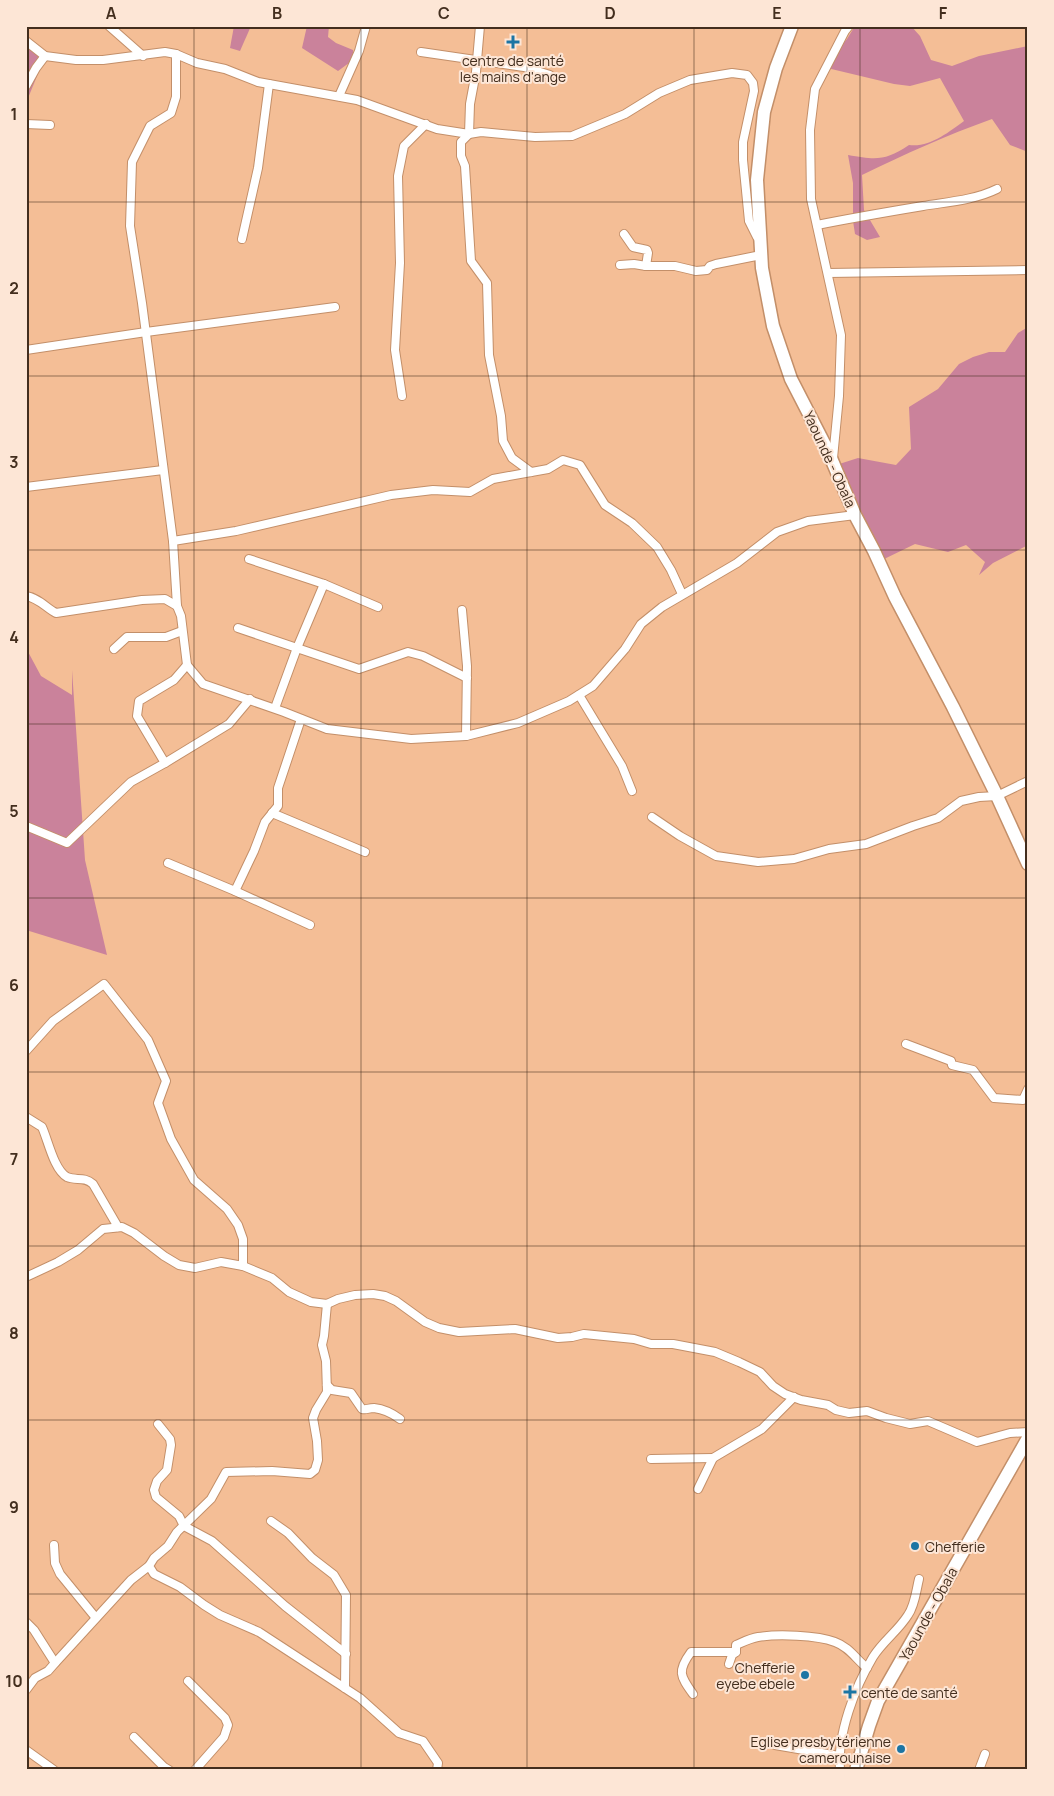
<svg xmlns="http://www.w3.org/2000/svg" width="1054" height="1796" font-family="Manrope,sans-serif">
	<rect width="100%" height="100%" fill="#f4be96"/>
	<g fill="#ca829b">
		<path d="M234,26H251L240,51L230,48Z"/>
		<path d="M307,26H329L328,37L336,43L353,50V60L338,71L302,48Z"/>
		<path d="M855,26H911L920,36L931,60L952,66L979,56L1028,46V152L1010,145L992,119C947,135 905,154 862,175L864,210L880,237L867,240L855,234L853,221V183L848,155C876,160 885,161 909,145C929,148 949,132 964,121L940,78L910,86L894,84L823,67L847,39Z"/>
		<path d="M26,45L46,54L26,103Z"/>
		<path d="M1028,327V545L993,563L979,575L985,562L966,545L948,552L915,544L878,562L833,466L858,458L896,465L911,449L909,407L938,389L959,364L973,357L989,352H1005L1018,333Z"/>
		<path d="M26,648L41,676L72,695V670L85,860L107,955L26,930Z"/>
	</g>
	<g fill="none" stroke-linecap="round" stroke-linejoin="round">
		<defs>
			<g id="minor">
				<path d="M109,26L143,56"/>
				<path d="M480,26L476,72L470,104L469,134L461,142V156L465,166L471,261L487,283L489,355L501,416L503,441L512,458L531,472"/>
				<path d="M26,41L45,56L76,60H103L165,52L176,54L197,63L225,69L258,82L357,100L437,129L469,134L481,132L535,137L572,136L625,114L659,93L690,80L732,73L747,75L753,83L754,91L743,142V160L749,221L757,237"/>
				<path d="M421,52L524,67L550,75"/>
				<path d="M176,54V97L171,113L150,126L132,162L130,226L142,303L173,541L177,606"/>
				<path d="M26,86L36,68L45,56"/>
				<path d="M339,96L359,51L366,26"/>
				<path d="M26,124L50,125"/>
				<path d="M817,225C852,218 887,212 923,206C947,202 975,200 997,189"/>
				<path d="M624,234L633,247L647,250L648,253L646,266H675L696,271L707,270L710,266L716,264L761,255"/>
				<path d="M242,239L258,168L269,84"/>
				<path d="M620,265L634,264L646,266"/>
				<path d="M828,273L1028,270"/>
				<path d="M26,350L146,332L335,307"/>
				<path d="M402,396L395,350L400,263L398,176L404,146L426,124"/>
				<path d="M833,458L839,396L841,335L811,199L810,130L815,89L845,31L849,26"/>
				<path d="M26,487L163,470"/>
				<path d="M173,541L236,531L391,495L433,490L470,492L493,479L548,469L563,460L580,465L605,505L632,523L657,547L671,570L682,594"/>
				<path d="M249,559L324,584L378,607"/>
				<path d="M26,596C39,598 46,608 56,613L142,600L165,599L177,606L181,616L187,665L203,684L284,712L327,729L411,739L466,736L518,723L569,701L593,686L625,649L641,624L662,607L737,563L777,532L808,521L855,515"/>
				<path d="M462,610L467,666L466,736"/>
				<path d="M238,628L359,669L408,652L423,656L467,678"/>
				<path d="M114,649L127,637H166L182,631"/>
				<path d="M579,695L622,766L632,791"/>
				<path d="M275,708L297,648L324,584"/>
				<path d="M165,763L137,716L139,701L174,680L187,665"/>
				<path d="M272,813L365,852"/>
				<path d="M652,817L680,836L716,856L758,862L794,859L829,849L866,844L913,826L938,818L961,801L979,797L997,796L1028,781"/>
				<path d="M26,826L67,843L131,782L165,763L229,724L250,699"/>
				<path d="M168,863L235,891L310,925"/>
				<path d="M235,891L254,851L265,822L278,806V788L301,719"/>
				<path d="M906,1044L951,1061L952,1065L973,1070L994,1098L1023,1100L1028,1089"/>
				<path d="M26,1051L53,1021L104,984L148,1040L166,1081L158,1103L171,1139L194,1180L227,1209L238,1225L243,1239V1266"/>
				<path d="M26,1117L42,1127C48,1140 54,1170 67,1177C76,1181 84,1176 93,1184L118,1227"/>
				<path d="M26,1277L58,1262L78,1250L103,1229L122,1227L134,1233L164,1256L179,1265L195,1268L221,1262L243,1266L272,1278L289,1292L311,1302L327,1304L338,1299L355,1295L373,1294L385,1296L396,1301L425,1322L439,1328L459,1332L515,1329L558,1338L572,1337L584,1334L634,1339L651,1344H673L715,1352L739,1362L760,1372L773,1386L785,1394L801,1400L828,1405L836,1410L849,1413L867,1411L886,1418L910,1424L928,1421L977,1442L1010,1433L1028,1432"/>
				<path d="M327,1304L324,1336L322,1345L326,1361L327,1392L316,1410L313,1418L317,1441L318,1460L315,1470L310,1474L272,1471L226,1472L211,1499L177,1532L168,1546L154,1558L149,1566L154,1574L180,1587L204,1605L220,1615L259,1632L360,1698L399,1733L423,1741L438,1763L437,1770"/>
				<path d="M327,1385L332,1390L351,1393L362,1409C367,1410 368,1408 374,1408C383,1409 392,1413 400,1419"/>
				<path d="M158,1424L170,1439L171,1445L167,1470L157,1481L154,1490L156,1497L179,1516L184,1526L212,1541L285,1606L346,1654"/>
				<path d="M651,1459L713,1458"/>
				<path d="M698,1489L713,1458L762,1429L794,1397"/>
				<path d="M271,1521L288,1533L312,1558L334,1575L346,1595L345,1688"/>
				<path d="M54,1545L55,1563L60,1574L96,1618"/>
				<path d="M26,1622L34,1630L55,1663"/>
				<path d="M729,1664L732,1655L736,1652V1645C743,1642 751,1638 758,1637C777,1634 817,1635 835,1642C849,1647 856,1659 867,1668"/>
				<path d="M188,1681L225,1718L228,1725L224,1737L195,1770"/>
				<path d="M26,1690L35,1678L48,1671L55,1663L131,1580L149,1566"/>
				<path d="M693,1694C680,1676 677,1671 691,1652H736"/>
				<path d="M134,1737L164,1767L169,1770"/>
				<path d="M775,1745L839,1756"/>
				<path d="M26,1750L54,1770"/>
				<path d="M840,1770C837,1734 855,1687 873,1657C883,1641 898,1631 908,1615C915,1605 916,1591 919,1579"/>
				<path d="M979,1770L985,1754"/>
			</g>
			<g id="trunk">
				<path d="M792,26L776,68L764,112L757,180L762,268L773,326L791,379L828,451L855,515L874,551L895,597L953,707L997,796L1028,864"/>
				<path d="M856,1770L869,1726L878,1701L1028,1438"/>
			</g>
		</defs>
		<use href="#minor" stroke="#c38f69" stroke-width="10"/>
		<use href="#trunk" stroke="#c38f69" stroke-width="15"/>
		<use href="#minor" stroke="#fff" stroke-width="8"/>
		<use href="#trunk" stroke="#fff" stroke-width="12"/>
	</g>
	<path fill="none" stroke="#432e1e" stroke-width="1" stroke-opacity="0.55" d="M194,26V1770M361,26V1770M527,26V1770M694,26V1770M860,26V1770M26,202H1028M26,376H1028M26,550H1028M26,724H1028M26,898H1028M26,1072H1028M26,1246H1028M26,1420H1028M26,1594H1028"/>
	<g fill="#1c75a4" stroke="#fde6d6" stroke-width="2">
		<path d="M510.5 34.5h5v5h5v5h-5v5h-5v-5h-5v-5h5z"/>
		<circle cx="915" cy="1546" r="5"/>
		<circle cx="805" cy="1675" r="5"/>
		<path d="M847.5 1684.5h5v5h5v5h-5v5h-5v-5h-5v-5h5z"/>
		<circle cx="901" cy="1749" r="5"/>
	</g>
	<g text-anchor="middle" dominant-baseline="central" stroke-width="4" stroke-linejoin="round" paint-order="stroke">
		<g font-size="14" fill="#432e1e" stroke="#fde6d6" text-anchor="start">
			<text x="513" y="60" text-anchor="middle">centre de santé<tspan x="513" dy="16">les mains d'ange</tspan></text>
			<text x="925" y="1546">Chefferie</text>
			<text x="795" y="1667" text-anchor="end">Chefferie<tspan x="795" dy="16">eyebe ebele</tspan></text>
			<text x="861" y="1692">cente de santé</text>
			<text x="891" y="1741" text-anchor="end">Eglise presbytérienne<tspan x="891" dy="16">camerounaise</tspan></text>
		</g>
		<g font-size="14" fill="#432e1e" stroke="#fde6d6">
			<text transform="translate(830 459) rotate(65)">Yaounde - Obala</text>
			<text transform="translate(928 1614) rotate(-61)">Yaounde - Obala</text>
		</g>
	</g>
	<rect width="1054" height="1796" fill="none" stroke="#fde6d6" stroke-width="55"/>
	<rect x="28" y="28" width="998" height="1740" fill="none" stroke="#432e1e" stroke-width="2"/>
	<g font-size="16" text-anchor="middle" font-weight="bold" fill="#432e1e">
		<text x="111" y="19">A</text>
		<text x="277" y="19">B</text>
		<text x="444" y="19">C</text>
		<text x="610" y="19">D</text>
		<text x="777" y="19">E</text>
		<text x="943" y="19">F</text>
		<text x="14" y="120">1</text>
		<text x="14" y="294">2</text>
		<text x="14" y="468">3</text>
		<text x="14" y="643">4</text>
		<text x="14" y="817">5</text>
		<text x="14" y="991">6</text>
		<text x="14" y="1165">7</text>
		<text x="14" y="1339">8</text>
		<text x="14" y="1513">9</text>
		<text x="14" y="1687">10</text>
	</g>
</svg>
